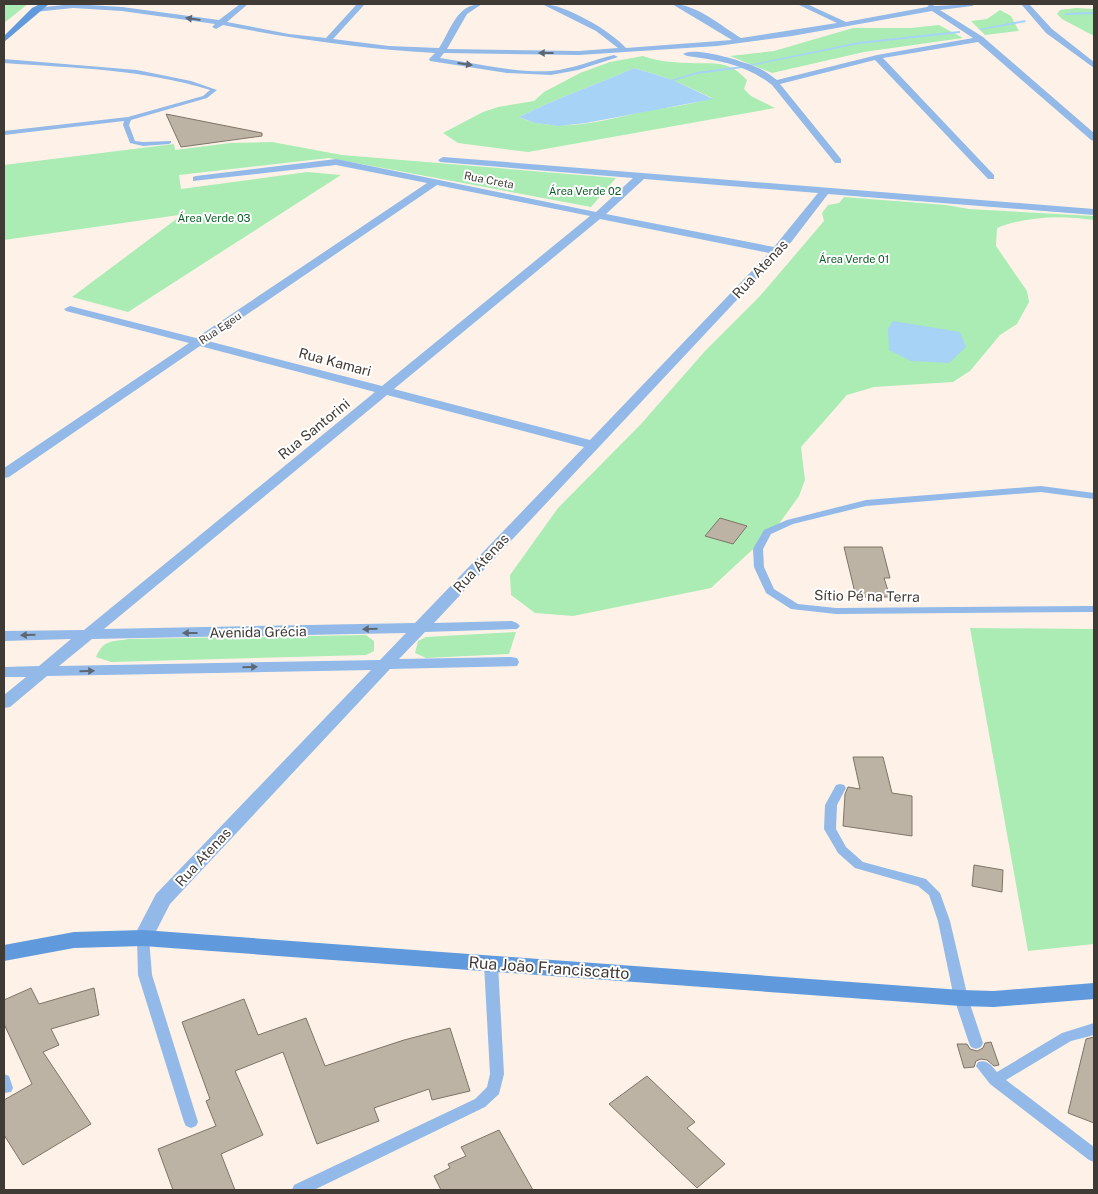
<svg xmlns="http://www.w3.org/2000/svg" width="1098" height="1194" font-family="'Public Sans',sans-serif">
	<rect width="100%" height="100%" fill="#fef2e8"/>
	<g fill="#aaecb3" fill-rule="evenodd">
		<path d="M4,4H28L4,23Z"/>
		<path d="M1076,8L1094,9V36L1062,19L1057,14L1060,10Z"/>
		<path d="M1000,10L1011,16L1019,31L985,35L971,21L987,19Z"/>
		<path d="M939,25L963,38L864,52L772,73L730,56L774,51L853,28H911Z"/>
		<path d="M643,56C657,61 675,63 690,63C714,64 728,59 747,80L744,89L751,96L775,108L528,152L458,143L443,133L483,112L498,107L534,101L544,92L580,73L610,62ZM634,68L673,80L712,98C693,104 672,107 652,110C610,118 560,136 519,117C556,98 596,85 634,68Z"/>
		<path d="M272,142L342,155L616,178L591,207L329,158L179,175L181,189L307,172L341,175L128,312L72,297L179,217V215L4,240V165L174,144L175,150L230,143Z"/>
		<path d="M844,197L946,205L969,209L1094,216V220C1062,215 1028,216 997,228L996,246L1027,291L1029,302L1017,324L1000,335L970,371L953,382L874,387L847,395L801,447L805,480L799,496L776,528L711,588L573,616L535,613L511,595L510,575L558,508L641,424L705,351L760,296L824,221L822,213L828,205L839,203Z"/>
		<path d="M970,628L1094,629V944L1028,951Z"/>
		<path d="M516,632L509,654L426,658L415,653L418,641L426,637Z"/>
		<path d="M366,635L374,641V651L366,655L111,662L96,657C104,639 111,642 129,639Z"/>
	</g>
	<g fill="#a6d3f6">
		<path d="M634,68L673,80L713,99L586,123L559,126L535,123L519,117C556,98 596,85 634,68Z"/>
		<path d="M893,321L960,332L966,347L949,363L911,361L889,350L888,329Z"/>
	</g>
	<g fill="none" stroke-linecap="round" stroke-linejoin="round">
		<g fill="#a6d3f6" fill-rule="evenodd">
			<path d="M1094,12V14L1066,15L1064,14L1066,13Z"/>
			<path d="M1025,20L1026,22L981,30L979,29Z"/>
			<path d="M959,31H960V33L859,44L750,66L748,65L859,42Z"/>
			<path d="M742,66H743V68L697,74L673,81L671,80L697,72Z"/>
		</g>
	</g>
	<g fill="#bdb3a4" stroke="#7e7467">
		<path d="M166,114L262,133V136L181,147Z"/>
		<path d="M720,518L747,526L733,544L705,536Z"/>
		<path d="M844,547H882L890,578H884L890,597H856Z"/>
		<path d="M853,757H883L892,793L912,796V836L843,826L845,794L848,787L860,789Z"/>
		<path d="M974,865L1003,870L1002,892L972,886Z"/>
		<path d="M31,988L39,1004L94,988L99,1015L51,1029L59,1045L43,1052L91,1124L23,1165L4,1135V1100L32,1084L4,1024V1000Z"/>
		<path d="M244,999L258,1035L306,1018L325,1066L404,1040L450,1028L470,1091L432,1100L429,1089L374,1108L379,1121L317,1144L283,1052L235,1071L263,1135L221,1154L235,1190H173L158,1149L216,1126L206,1101L210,1099L182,1022Z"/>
		<path d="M1094,1037V1123L1068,1113L1086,1039Z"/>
		<path d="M991,1042L999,1065L994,1066L987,1060L981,1059L976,1061L974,1067L964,1068L957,1044H967L970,1049L977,1051L983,1048L985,1043Z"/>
		<path d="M647,1076L695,1122L687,1128L725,1164L697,1188L609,1104Z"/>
		<path d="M499,1130L533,1190H441L434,1176L450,1168L448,1164L466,1156L461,1147Z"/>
	</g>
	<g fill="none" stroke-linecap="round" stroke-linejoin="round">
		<g fill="#92b9e7" fill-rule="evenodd">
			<path d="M4,59L137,70L191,81L217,90L207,98L131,120L129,125L135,141L143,142L171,141V143L169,144L143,146L130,143L123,125L124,121L4,135V131L128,117L203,96L210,90C143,69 74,68 4,63Z"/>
			<path d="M1041,486L1094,493V499L1041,492L866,506L793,524L771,534L763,549L764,567L774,589L798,604L836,608L1094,606V612L836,614L791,609L766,593L754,567L753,549L764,530L787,520L866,500Z"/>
			<path d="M840,784L844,785L846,788L837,805L836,829L846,847L863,862L926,879L940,893L950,921L968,998L983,1043L981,1047L976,1049L971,1047L969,1043L954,998L938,921L929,895L918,886L855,868L838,853L824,829L825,805L836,785Z"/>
			<path d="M143,933L148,934L149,938L152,975L198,1122L196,1126L191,1128L186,1126L184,1122L138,975L137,938L138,934Z"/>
			<path d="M491,959L496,960L498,964L504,1074L499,1094L485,1107L314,1190H292L294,1185L475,1099L487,1087L490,1074L484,964L486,960Z"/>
			<path d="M1094,1023V1035L1071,1041L1006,1080L1094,1147V1162L1089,1160L990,1084L976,1066L978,1062C987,1059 991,1065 997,1072L1062,1033Z"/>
			<path d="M4,1074L9,1076L13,1088L11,1092L4,1093Z"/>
		</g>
		<g fill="#92b9e7" fill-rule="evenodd">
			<path d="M73,4L122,7L219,20L240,4H248L227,22L289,34L326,38L357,4H365L333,39L389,46L439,48C451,30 456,4 482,4L467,14L447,49L579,51L618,48L596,31L542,4C565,4 611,31 626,48L732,40L672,4C697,4 721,26 741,38L837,23L797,4H807L846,22L927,7L930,4L935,6L976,4L972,6L940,10L983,37L1094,133V141L1091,140L978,42L883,58L994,175V179H988L875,60L780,84L841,159V163H835L772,85C747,65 719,60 687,56L683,54C694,46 743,61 756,67C764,70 770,75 777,80L877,55L973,38L932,11L792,36L717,46L579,55L444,53L440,58C476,63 514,73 551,71C572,69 593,60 614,55L618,57L578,70L551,75L507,73L430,61L429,59L435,53C364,49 293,39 223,25L216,29L212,27L215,24L122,11L73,8L35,12L31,10L35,8Z"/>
			<path d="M1021,4H1029L1052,29L1094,62V68L1046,33Z"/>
			<path d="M443,157L1094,209V215L828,194L792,241L434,623L512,621L517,623L520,626L517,629L425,632L399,659L511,657L517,658L519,662L517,666L390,669L170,904L150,943L143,946L136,943L133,938L156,894L371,670L47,676L10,707L4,708V695L26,677H4V667L39,666L71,639L4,641V631L84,630L375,392L200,346L9,477L4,478V468L189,343L66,311L64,309L70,306L196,338L427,183L336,165L193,181V177L196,176L336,159L596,212L633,178L440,162L438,160ZM644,179L818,193L774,247L606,214ZM437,185L590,216L382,386L208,341ZM600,219L769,253L590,440L394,389ZM387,395L584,447L415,623L104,629ZM406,633L380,660L59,666L92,639Z"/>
		</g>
		<g fill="#609add" fill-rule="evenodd">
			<path d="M40,4H49L4,42V36L32,8Z"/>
			<path d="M143,930L961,990L994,991L1094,983V999L994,1007L961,1006L143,946L74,948L4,961V945L74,932Z"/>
		</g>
	</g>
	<defs><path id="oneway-solid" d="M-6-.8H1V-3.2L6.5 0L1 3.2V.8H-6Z" transform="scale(1.25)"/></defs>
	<g fill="#5d6673">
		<use href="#oneway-solid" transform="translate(193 19) rotate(-172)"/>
		<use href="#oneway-solid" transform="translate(546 53) rotate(180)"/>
		<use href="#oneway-solid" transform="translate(465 64) rotate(8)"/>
		<use href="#oneway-solid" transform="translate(370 629) rotate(179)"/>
		<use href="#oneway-solid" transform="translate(190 633) rotate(180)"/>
		<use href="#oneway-solid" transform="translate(28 635) rotate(178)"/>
		<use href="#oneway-solid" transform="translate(250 667) rotate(-1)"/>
		<use href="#oneway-solid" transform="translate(87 671) rotate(-1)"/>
	</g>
	<g text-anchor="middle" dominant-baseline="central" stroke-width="4" stroke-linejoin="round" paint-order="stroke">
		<g font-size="11" fill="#403a35" stroke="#fff">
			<text transform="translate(489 180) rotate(11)">Rua Creta</text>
			<text transform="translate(220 328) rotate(-34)">Rua Egeu</text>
		</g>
		<g font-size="11" fill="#0a5c24" stroke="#fff">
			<text x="585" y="191">Área Verde 02</text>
			<text x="214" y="218">Área Verde 03</text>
			<text x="854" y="259">Área Verde 01</text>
		</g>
		<g font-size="14" fill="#403a35" stroke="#fff">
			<text transform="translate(760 269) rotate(-47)">Rua Atenas</text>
			<text transform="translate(335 362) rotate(15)">Rua Kamari</text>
			<text transform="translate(314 429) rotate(-39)">Rua Santorini</text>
			<text transform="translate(481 563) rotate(-47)">Rua Atenas</text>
			<text transform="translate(867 596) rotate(1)">Sítio Pé na Terra</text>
			<text transform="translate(258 632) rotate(-1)">Avenida Grécia</text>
			<text transform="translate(203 857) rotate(-47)">Rua Atenas</text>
		</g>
		<g font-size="16" fill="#403a35" stroke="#fff">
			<text transform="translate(549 968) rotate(4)">Rua João Franciscatto</text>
		</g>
	</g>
	<rect width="1098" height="1194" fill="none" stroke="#403a35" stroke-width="10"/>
</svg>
